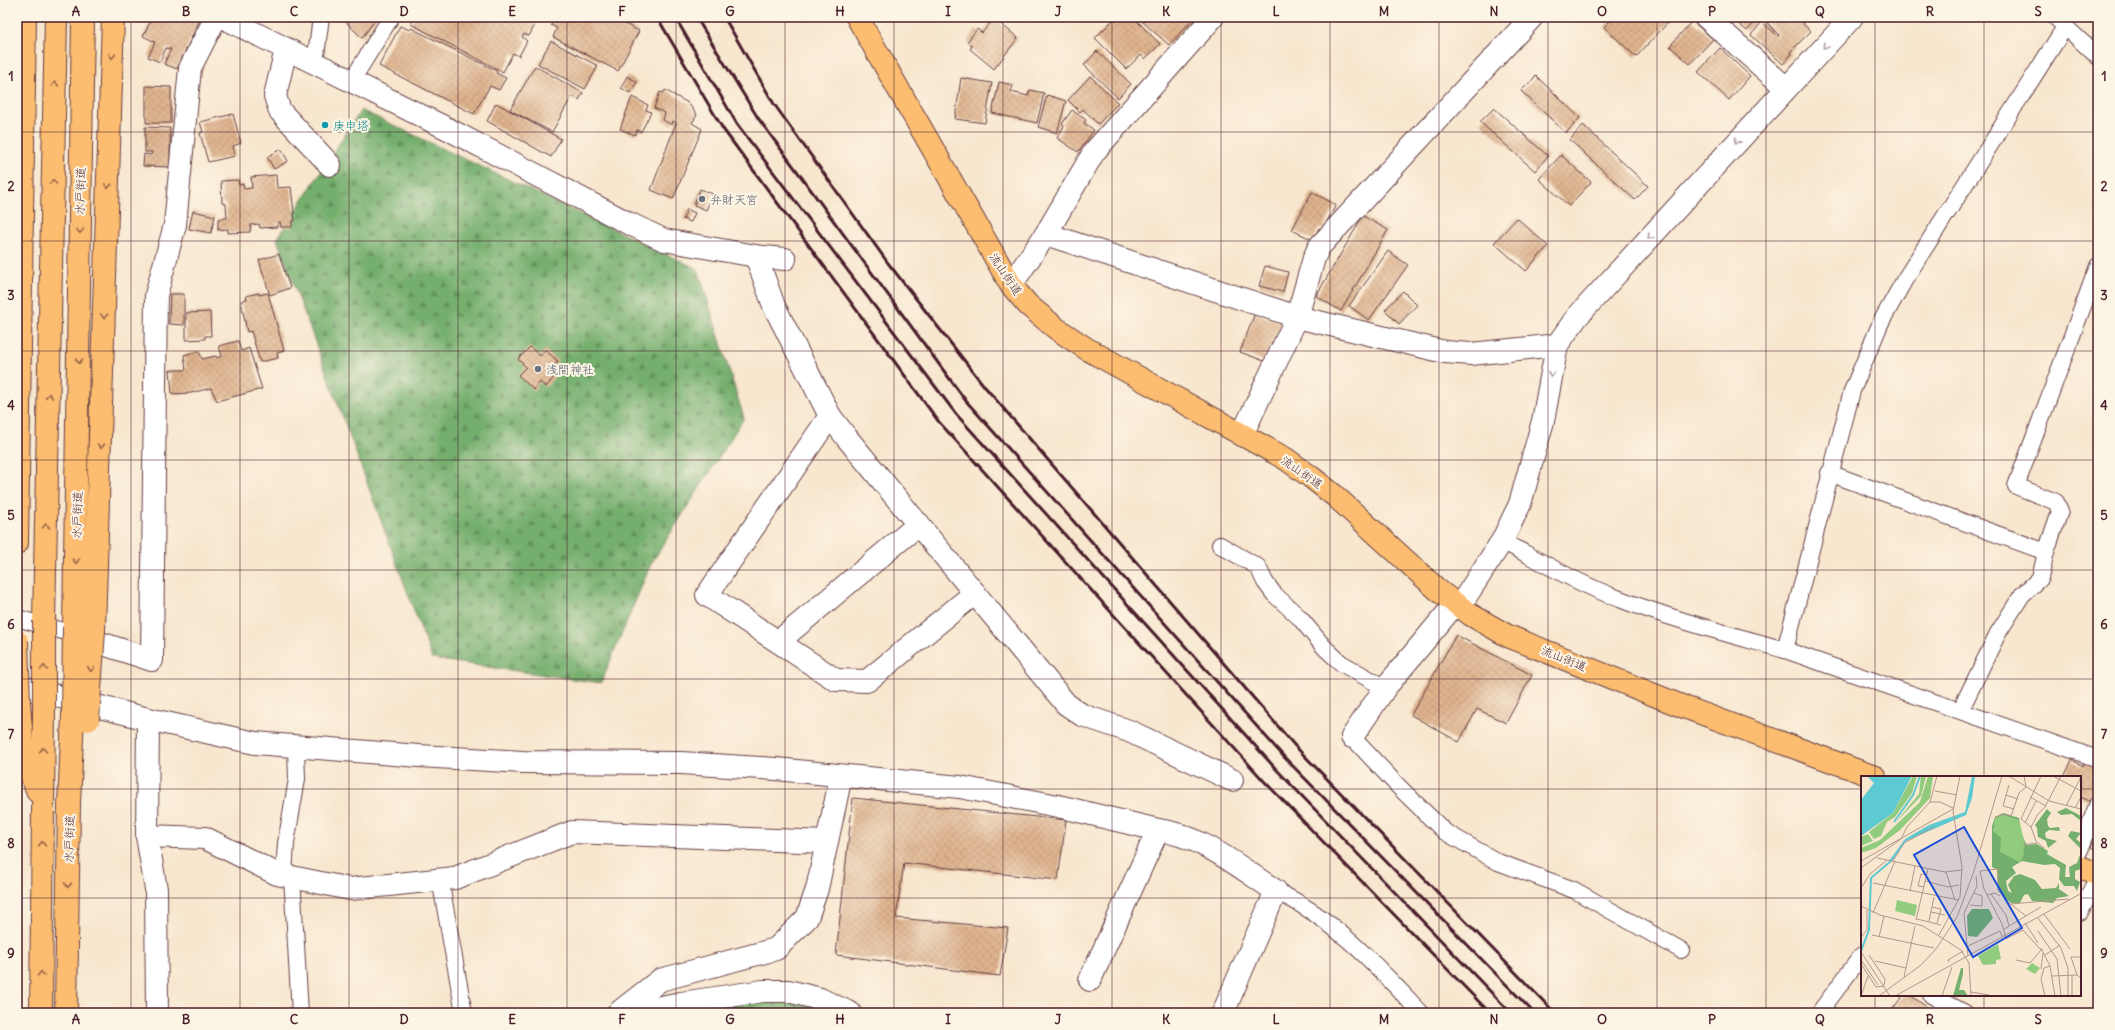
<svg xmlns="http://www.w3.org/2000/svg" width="2115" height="1030" font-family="Delius,'Klee One',sans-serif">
	<defs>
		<pattern id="forest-firs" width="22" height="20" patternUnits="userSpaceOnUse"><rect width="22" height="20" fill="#74af6d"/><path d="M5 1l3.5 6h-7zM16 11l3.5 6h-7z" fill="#618e5a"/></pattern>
		<pattern id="building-cross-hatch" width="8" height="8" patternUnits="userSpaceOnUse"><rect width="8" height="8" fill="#dfb48e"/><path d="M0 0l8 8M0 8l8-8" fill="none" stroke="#c19a7b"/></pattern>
	</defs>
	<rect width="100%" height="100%" fill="#fcf5e5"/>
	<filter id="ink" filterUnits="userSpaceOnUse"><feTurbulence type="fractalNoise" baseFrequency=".025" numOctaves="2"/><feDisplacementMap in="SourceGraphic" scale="8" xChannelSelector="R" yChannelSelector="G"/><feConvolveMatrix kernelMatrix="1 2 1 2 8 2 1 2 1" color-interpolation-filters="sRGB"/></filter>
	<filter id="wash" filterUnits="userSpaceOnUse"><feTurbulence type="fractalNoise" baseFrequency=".012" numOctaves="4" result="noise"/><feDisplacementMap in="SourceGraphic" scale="16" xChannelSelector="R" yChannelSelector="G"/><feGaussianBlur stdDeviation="0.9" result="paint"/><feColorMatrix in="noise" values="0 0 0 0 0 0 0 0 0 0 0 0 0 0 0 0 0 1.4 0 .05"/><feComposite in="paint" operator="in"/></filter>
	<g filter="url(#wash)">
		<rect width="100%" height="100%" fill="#f8e6ce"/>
		<g fill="url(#forest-firs)" stroke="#5f674c">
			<path d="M361,110L698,269L744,418L651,564L601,683L432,659L277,239Z"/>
			<path d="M812,992L867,1013H653Z"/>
		</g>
		<g id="blocks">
			<g fill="url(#building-cross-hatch)">
				<path d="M153,17H201L177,69L164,64L171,49L166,48L160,62L148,57L155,42L143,36Z"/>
				<path d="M341,17H377L362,38Z"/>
				<path d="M415,17H528L537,21L529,36L524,34L522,37L527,41L519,56L513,53L503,72L411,24Z"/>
				<path d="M555,17H611L639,31L618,71L553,37L557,28L551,25Z"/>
				<path d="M1116,17H1133L1160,44L1145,59L1141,55L1126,69L1095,38Z"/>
				<path d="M1148,17H1195L1169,45L1143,22Z"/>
				<path d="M1614,17H1673L1636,57L1604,27Z"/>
				<path d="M1731,17H1760L1747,31Z"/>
				<path d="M1762,17L1806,18L1803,24L1811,31L1790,52L1792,54L1783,64L1751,35L1762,22L1778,36L1779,35Z"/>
				<path d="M994,18L1018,38L994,69L970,49L972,46L967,42L977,29L982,33Z"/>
				<path d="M1692,21L1713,39L1690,64L1670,46Z"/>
				<path d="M400,26L410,30L411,28L497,71L496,73L506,78L499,90L490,86L474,114L379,66Z"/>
				<path d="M551,41L598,66L585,89L538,64Z"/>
				<path d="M1720,48L1750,76L1729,100L1698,72Z"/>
				<path d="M1097,51L1131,84L1118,98L1084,65Z"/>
				<path d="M535,66L583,93L579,100L572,96L552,132L510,110Z"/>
				<path d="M627,76L637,82L630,93L621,88Z"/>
				<path d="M1090,76L1118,103L1098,124L1083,109L1080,112L1068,100Z"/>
				<path d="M1536,76L1580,118L1566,133L1521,91Z"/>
				<path d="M961,78L992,83L985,123L955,119Z"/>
				<path d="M999,82L1013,85L1011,92L1028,96L1030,90L1044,93L1037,123L992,113Z"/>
				<path d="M146,86L171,87V123H146Z"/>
				<path d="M665,90L688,103L697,115L692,123L702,129L673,199L651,190L676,123L673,121L672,125L663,120L665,113L654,108L660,92L663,93Z"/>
				<path d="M1047,95L1066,101L1057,133L1038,127Z"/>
				<path d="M632,97L648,105L646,110L651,112L641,132L637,130L635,135L620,129Z"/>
				<path d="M496,103L561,139L551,157L487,121Z"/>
				<path d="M1494,108L1548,156L1535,171L1480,122Z"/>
				<path d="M1072,110L1086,120L1084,123L1094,130L1078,152L1057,138L1064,126L1062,124Z"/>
				<path d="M233,114L241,143L233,146L235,156L208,162L200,133L203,132L200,122Z"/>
				<path d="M1583,125L1648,186L1635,200L1570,140Z"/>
				<path d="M145,127L170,128V167L143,166L144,154L151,155L152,152H145Z"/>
				<path d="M281,149L288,161L274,169L267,157Z"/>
				<path d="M1561,155L1591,182L1569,206L1539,179Z"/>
				<path d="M276,175L277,188L291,187L295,221H292V227H281L280,222L277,223V227L260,228L259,224L251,225L250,232L228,233V229L218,230V219L227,218L226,204L222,203L221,181L238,180L239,185L243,184L244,189L252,188L251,177Z"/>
				<path d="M700,189L713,194L706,210L694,205Z"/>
				<path d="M1312,192L1336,205L1322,230L1319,228L1313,240L1292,230Z"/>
				<path d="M687,209L695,213L691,222L683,219Z"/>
				<path d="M193,211L215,216L211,233L189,229Z"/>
				<path d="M1363,216L1388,230L1341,311L1316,296Z"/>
				<path d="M1517,218L1548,246L1526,271L1494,243Z"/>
				<path d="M1388,251L1408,265L1369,320L1349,306Z"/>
				<path d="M279,254L290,288L270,295L259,260Z"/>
				<path d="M1265,266L1288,272L1283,292L1259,286Z"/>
				<path d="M1403,291L1417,305L1399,324L1385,310Z"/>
				<path d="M259,293V295L268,293L284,351L277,353L278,358L260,362L251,331L247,332L241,301L247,299L246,296Z"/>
				<path d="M170,294H184V325L169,324Z"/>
				<path d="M210,312L211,336H205V339L186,340V313Z"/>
				<path d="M1255,313L1282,323L1267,362L1240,352Z"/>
				<path d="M238,341L241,351L249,348L262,389L217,401L211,388L191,393L172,394L170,370H186L184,355L199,351L202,359L216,356L217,358L222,356L219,346Z"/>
				<path d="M530,347L540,356L545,350L558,361L549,370L555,376L546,387L540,382L534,390L518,375L526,367L518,359Z"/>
				<path d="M1456,635L1532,675L1506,723L1477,709L1459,742L1411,715Z"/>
				<path d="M2072,760L2083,766L2084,762L2098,768V788L2092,802L2080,797V777H2064Z"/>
				<path d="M853,798L1066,820L1058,880L904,863L896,918L1008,928L1000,976L836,955Z"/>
				<path d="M2098,824V850L2091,847L2093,841H2091Z"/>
				<path d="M1903,995H1910L1935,1013H1890Z"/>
			</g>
		</g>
	</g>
	<g filter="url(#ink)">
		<use href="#blocks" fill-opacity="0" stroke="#643d43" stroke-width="1"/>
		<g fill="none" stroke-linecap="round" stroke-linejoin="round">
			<defs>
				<g id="service">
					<path d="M2055,17L2098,57"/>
					<path d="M2065,27L1905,279L1881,322L1852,391L1785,650L2098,759"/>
					<path d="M315,63L321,17"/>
					<path d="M351,82L391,17"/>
					<path d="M1829,473L2046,552L2040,578L2022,595L1998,633L1961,709"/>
					<path d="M1502,541C1540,561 1577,583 1617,598C1671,619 1729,634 1785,650"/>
					<path d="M1220,545L1258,567L1265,582L1274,594L1299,617L1324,647L1341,663L1385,688"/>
					<path d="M2046,552L2060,511L2056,502L2016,486L2098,266"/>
					<path d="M17,618L63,631"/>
					<path d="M1352,737L1398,786L1445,832L1498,862L1574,890L1681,950"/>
					<path d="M2080,850L2098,803"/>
					<path d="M284,875L286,843L297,779L296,747"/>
					<path d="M292,877L300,1013"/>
					<path d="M440,879L464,1013"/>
					<path d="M1276,891C1335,919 1377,966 1421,1013"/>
					<path d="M2080,912L2098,877"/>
					<path d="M1931,995L1965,1013"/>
					<path d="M1819,1013L1862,955"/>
				</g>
				<path id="pedestrian" d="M286,49L275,96L280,111L330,165"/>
				<g id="minor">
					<path d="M222,17L448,129L626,222L664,240L756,256L774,306L830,416L847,438L1066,704L1082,715L1129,731L1232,780"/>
					<path d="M1706,17L1786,88"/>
					<path d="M1046,234L1297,317L1445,352L1471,354L1557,345"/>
					<path d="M753,256L785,259"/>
					<path d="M1011,285L1046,234L1094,152L1213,17"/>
					<path d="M830,416L707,595L836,680L867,681L975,593"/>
					<path d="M1242,435L1297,317L1314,258L1319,247L1532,17"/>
					<path d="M1459,607L1502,541L1520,504L1543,421L1557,345L1577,317L1852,17"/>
					<path d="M76,635L152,660L156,295L175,225L190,68L216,17"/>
					<path d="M779,641L919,524"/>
					<path d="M17,686L148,719L255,743L419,756L523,762L681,763L776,769L960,787L1058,806L1158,830C1201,835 1240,868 1276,891L1223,1013"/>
					<path d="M148,719L147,836L205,838L277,874L350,889L455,878L572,832L826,842"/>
					<path d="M1352,737L1385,688L1455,604"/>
					<path d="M147,836L156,889L157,1013"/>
					<path d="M1090,980L1158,830"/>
					<path d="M618,1013L660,980L776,949L807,918L817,889L841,776"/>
					<path d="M630,1013L681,1003L763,991H788L820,999L850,1013"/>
				</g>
				<g id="primary">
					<path d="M857,17L1011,285L1028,305L1057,329L1087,349L1286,459L1311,477L1335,496L1439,591L1471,615L1508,636L1684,707L1875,777"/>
					<path d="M2080,867L2098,874"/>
				</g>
				<g id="trunk">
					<path d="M17,543L25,17"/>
					<path d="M44,621L56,17"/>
					<path d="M74,627L83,17"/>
					<path d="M94,630L113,17"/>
					<path d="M19,702L23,755L38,792"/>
					<path d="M41,1013L44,707"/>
					<path d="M66,1013L69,804L73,716"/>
				</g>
			</defs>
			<use href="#service" stroke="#643d43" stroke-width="18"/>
			<use href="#pedestrian" stroke="#643d43" stroke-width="24"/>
			<use href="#minor" stroke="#643d43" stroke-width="24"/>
			<use href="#primary" stroke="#643d43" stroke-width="24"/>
			<use href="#trunk" stroke="#643d43" stroke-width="24"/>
			<use href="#service" stroke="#fff" stroke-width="16"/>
			<use href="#pedestrian" stroke="#fff" stroke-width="22"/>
			<use href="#minor" stroke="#fff" stroke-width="22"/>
			<use href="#primary" stroke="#fcbd6f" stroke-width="22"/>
			<use href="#trunk" stroke="#fcbd6f" stroke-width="22"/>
			<g stroke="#4a1f2b" stroke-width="3">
				<path d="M657,17L723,129L939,422L1263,780L1490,1013"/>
				<path d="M675,17L737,124L956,414L1276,769L1511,1013"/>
				<path d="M696,17L758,118L966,401L1285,758L1534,1013"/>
				<path d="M724,17L774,104L888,263L985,387L1295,746L1555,1013"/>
			</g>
			<defs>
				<g id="trunk-bridge">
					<path d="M17,641L19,702"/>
					<path d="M44,707V621"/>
					<path d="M73,716L74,627"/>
					<path d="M88,720L94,630"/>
				</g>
			</defs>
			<use href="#trunk-bridge" stroke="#643d43" stroke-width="24" stroke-linecap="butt"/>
			<use href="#trunk-bridge" stroke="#fcbd6f" stroke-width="22"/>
		</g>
		<defs><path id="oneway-chevron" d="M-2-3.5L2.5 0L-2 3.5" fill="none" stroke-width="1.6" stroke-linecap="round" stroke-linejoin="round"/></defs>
		<g stroke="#ae9aa0">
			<use href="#oneway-chevron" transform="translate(1825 46) rotate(133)"/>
			<use href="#oneway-chevron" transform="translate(1737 141) rotate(132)"/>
			<use href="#oneway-chevron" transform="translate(1650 237) rotate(132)"/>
			<use href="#oneway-chevron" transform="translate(1551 374) rotate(100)"/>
		</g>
		<g stroke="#9a664a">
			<use href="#oneway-chevron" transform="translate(112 56) rotate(92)"/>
			<use href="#oneway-chevron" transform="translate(55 84) rotate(-89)"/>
			<use href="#oneway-chevron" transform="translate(53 182) rotate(-89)"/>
			<use href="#oneway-chevron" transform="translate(108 186) rotate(92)"/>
			<use href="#oneway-chevron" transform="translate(80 231) rotate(91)"/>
			<use href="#oneway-chevron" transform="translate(104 316) rotate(92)"/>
			<use href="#oneway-chevron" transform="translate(79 361) rotate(91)"/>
			<use href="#oneway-chevron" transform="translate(49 396) rotate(-89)"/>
			<use href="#oneway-chevron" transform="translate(101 446) rotate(92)"/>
			<use href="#oneway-chevron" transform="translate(46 526) rotate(-89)"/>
			<use href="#oneway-chevron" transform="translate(76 561) rotate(91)"/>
			<use href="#oneway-chevron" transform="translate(44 668) rotate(-90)"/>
			<use href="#oneway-chevron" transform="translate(91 669) rotate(94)"/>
			<use href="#oneway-chevron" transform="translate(43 750) rotate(-89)"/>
			<use href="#oneway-chevron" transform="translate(42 844) rotate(-89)"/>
			<use href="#oneway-chevron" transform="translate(68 885) rotate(91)"/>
			<use href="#oneway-chevron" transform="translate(41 974) rotate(-89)"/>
		</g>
	</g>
	<path fill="none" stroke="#4a1f2b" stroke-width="1" stroke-opacity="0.55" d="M131,17V1013M240,17V1013M349,17V1013M458,17V1013M567,17V1013M676,17V1013M785,17V1013M894,17V1013M1003,17V1013M1112,17V1013M1221,17V1013M1330,17V1013M1439,17V1013M1548,17V1013M1657,17V1013M1766,17V1013M1875,17V777M1984,17V777M17,132H2098M17,241H2098M17,351H2098M17,460H2098M17,570H2098M17,679H2098M17,789H1862M2080,789H2098M17,898H1862M2080,898H2098M1875,995V1013M1984,995V1013"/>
	<circle fill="#0f9aa8" stroke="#fcf5e5" stroke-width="1.5" cx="325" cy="125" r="4"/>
	<g fill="#6b7280" stroke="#fcf5e5" stroke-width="1.5">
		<circle cx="702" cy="199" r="4"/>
		<circle cx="538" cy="369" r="4"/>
	</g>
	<g text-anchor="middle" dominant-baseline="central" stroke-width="4" stroke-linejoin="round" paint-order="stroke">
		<g font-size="12" fill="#0d838f" stroke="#fcf5e5" text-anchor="start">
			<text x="333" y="125">庚申塔</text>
		</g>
		<g font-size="12" fill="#4a1f2b" stroke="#fcf5e5">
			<text transform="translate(80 191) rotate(-89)">水戸街道</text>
			<text transform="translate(1006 274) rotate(56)">流山街道</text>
			<text transform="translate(1302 472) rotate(35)">流山街道</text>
			<text transform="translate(77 515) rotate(-89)">水戸街道</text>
			<text transform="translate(1564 658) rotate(22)">流山街道</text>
			<text transform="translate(69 839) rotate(-89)">水戸街道</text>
		</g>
		<g font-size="12" fill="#5b616d" stroke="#fcf5e5" text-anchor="start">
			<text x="710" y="199">弁財天宮</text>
			<text x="546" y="369">浅間神社</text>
		</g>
	</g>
	<g transform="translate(1861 776)">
		<rect width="220" height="220" fill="#f8e6ce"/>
		<path d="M52,0H56L51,17L34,41L26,46L20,60L13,63L8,56L32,37ZM60,0H65L60,20L34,47L58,18ZM67,0H72L69,22L39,54L15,72L0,77V72L19,64L59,26ZM7,58L12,65L0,70V61Z" fill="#91cb7e"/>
		<path d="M205,32L220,40V45L211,38L200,39L196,36ZM186,33L190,37L186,43L187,50L189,52L198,51L199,55L188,54L184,57L185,62L196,65L187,72L185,65L177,61L176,52L174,49ZM142,37L158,42L160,58L166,69L176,68L187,75L186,78L205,89L204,101H209L208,91L216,87L220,76V93L214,95V103L219,106L216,115L213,110H203L198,103L199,92L194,88L183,89L161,85L151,91L155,97L145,105L147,115L151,117L147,109L153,100L159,98L174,104L181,113L195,112L198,107V113L208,120L196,122L192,127L171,125L167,118L163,119L159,127H150L142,121L137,114L136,94L131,91V50L134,41ZM210,55L220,57L215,63L220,67V73L207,60ZM111,133H128L132,142L116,161L107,160L106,140ZM100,192H102V198L98,214H103L107,220H92Z" fill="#74af6d"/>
		<path d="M171,187L179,192L174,198L165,193Z" fill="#91cb7e"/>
		<path d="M143,39L158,44L164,68L159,86L139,76L140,62L132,55L134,42ZM36,124L56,129L54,140L34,135ZM137,168L140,183L135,184V188L122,189L117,180Z" fill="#91cb7e"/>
		<path d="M148,47L157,49L163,78L159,86L152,83L150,68L140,70L141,61L138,59L149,55Z" fill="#91cb7e"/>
		<path d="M6,0H51L32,37L0,60V24L13,7ZM111,0H114L111,22L105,39L45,65L31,85H28L44,63L68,49L104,36Z" fill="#5dcad2"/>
		<path fill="none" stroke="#5dcad2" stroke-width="2" d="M33,46L52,19L59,0M0,175L8,154L10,102L30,85"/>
		<path fill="none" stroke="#b2968d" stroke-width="1" d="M148,0L188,25L220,33M180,0L160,43L170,51L175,65L183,72M192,0L220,15M148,9L145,19L157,23M74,15L96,19M145,19L142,30L153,33M169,21L185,30M69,26H79L92,32M205,30L220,1M214,32L220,21M134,41L144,38L150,40L158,17L165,11L163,0M164,47L175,25M170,51L177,38L184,31L200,0M161,69L176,67M16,82L84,96L101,94M0,85L92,33M32,85L43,67L73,51M0,92L40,63L46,51L69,26L76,0M85,96L94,124M64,105L87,111L98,109M12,107L98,124M63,111L57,110L60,98L65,99M0,112L9,98L26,84M49,115L54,90M130,118L145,139L148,150L142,154M126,119L134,117L139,120M143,123L165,140M144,123L137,114V93L119,95L123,113L141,148L145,163L162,154L180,174M150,128L208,123M109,129L121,130V120L113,117M0,130L19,139L62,150L100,174L108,187L110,220M71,131L80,133L76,147M70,136L84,139M12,137L34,85M183,138L209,173M176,141L200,172L207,192V220M56,143L80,149M55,144L67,93M68,145L73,121M164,147L177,167M148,150L180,131M177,155L196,183L200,220M11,159L73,172M78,159L99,121L101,91L92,35L99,0M0,161L6,154V134M18,161L23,140M107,170L139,155L141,160M180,172L189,190L194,220M0,176L29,220M184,179L199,169M107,180L103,137L116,110L115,100M220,181H210L216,199L220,202M0,184L17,209M155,184L169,187L181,173M14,185L45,192M88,186L87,184L102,175M0,188L15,211L23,210L24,203L8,179M180,193L182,177M191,200L216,199M43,201L54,150M110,216L128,219M0,220L7,200M18,220L60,189L75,173L96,141L112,98L141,0M34,220L219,118M81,220L91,191M184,220L180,203L183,192L189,190M211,220V199"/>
		<path fill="#1d4ed8" fill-opacity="0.15" stroke="#1d4ed8" stroke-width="2" d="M103,51L161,152L112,181L53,79Z"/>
		<rect width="220" height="220" fill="none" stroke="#4a1f2b" stroke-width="2"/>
	</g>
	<rect width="2115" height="1030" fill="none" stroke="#fcf5e5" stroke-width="44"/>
	<rect x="22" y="22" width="2071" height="986" fill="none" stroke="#4a1f2b" stroke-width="1.5"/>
	<g font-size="13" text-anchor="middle" font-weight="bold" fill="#4a1f2b">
		<text x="76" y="16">A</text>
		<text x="186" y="16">B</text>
		<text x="294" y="16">C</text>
		<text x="404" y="16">D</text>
		<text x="512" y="16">E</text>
		<text x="622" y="16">F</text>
		<text x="730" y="16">G</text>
		<text x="840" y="16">H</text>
		<text x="948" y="16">I</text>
		<text x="1058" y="16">J</text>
		<text x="1166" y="16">K</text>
		<text x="1276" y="16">L</text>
		<text x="1384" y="16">M</text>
		<text x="1494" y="16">N</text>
		<text x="1602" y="16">O</text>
		<text x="1712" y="16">P</text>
		<text x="1820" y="16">Q</text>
		<text x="1930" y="16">R</text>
		<text x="2038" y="16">S</text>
		<text x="11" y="81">1</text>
		<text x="2104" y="81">1</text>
		<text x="11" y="191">2</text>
		<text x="2104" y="191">2</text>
		<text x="11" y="300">3</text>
		<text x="2104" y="300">3</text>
		<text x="11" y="410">4</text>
		<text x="2104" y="410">4</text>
		<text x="11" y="520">5</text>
		<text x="2104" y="520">5</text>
		<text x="11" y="629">6</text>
		<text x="2104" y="629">6</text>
		<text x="11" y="739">7</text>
		<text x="2104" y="739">7</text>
		<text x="11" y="848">8</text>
		<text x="2104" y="848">8</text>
		<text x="11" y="958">9</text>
		<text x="2104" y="958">9</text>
		<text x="76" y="1024">A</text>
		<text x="186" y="1024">B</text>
		<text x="294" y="1024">C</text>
		<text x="404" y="1024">D</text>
		<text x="512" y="1024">E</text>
		<text x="622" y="1024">F</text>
		<text x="730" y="1024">G</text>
		<text x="840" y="1024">H</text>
		<text x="948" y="1024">I</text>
		<text x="1058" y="1024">J</text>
		<text x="1166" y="1024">K</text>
		<text x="1276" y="1024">L</text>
		<text x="1384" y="1024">M</text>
		<text x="1494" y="1024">N</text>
		<text x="1602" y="1024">O</text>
		<text x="1712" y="1024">P</text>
		<text x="1820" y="1024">Q</text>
		<text x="1930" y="1024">R</text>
		<text x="2038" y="1024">S</text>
	</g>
</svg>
